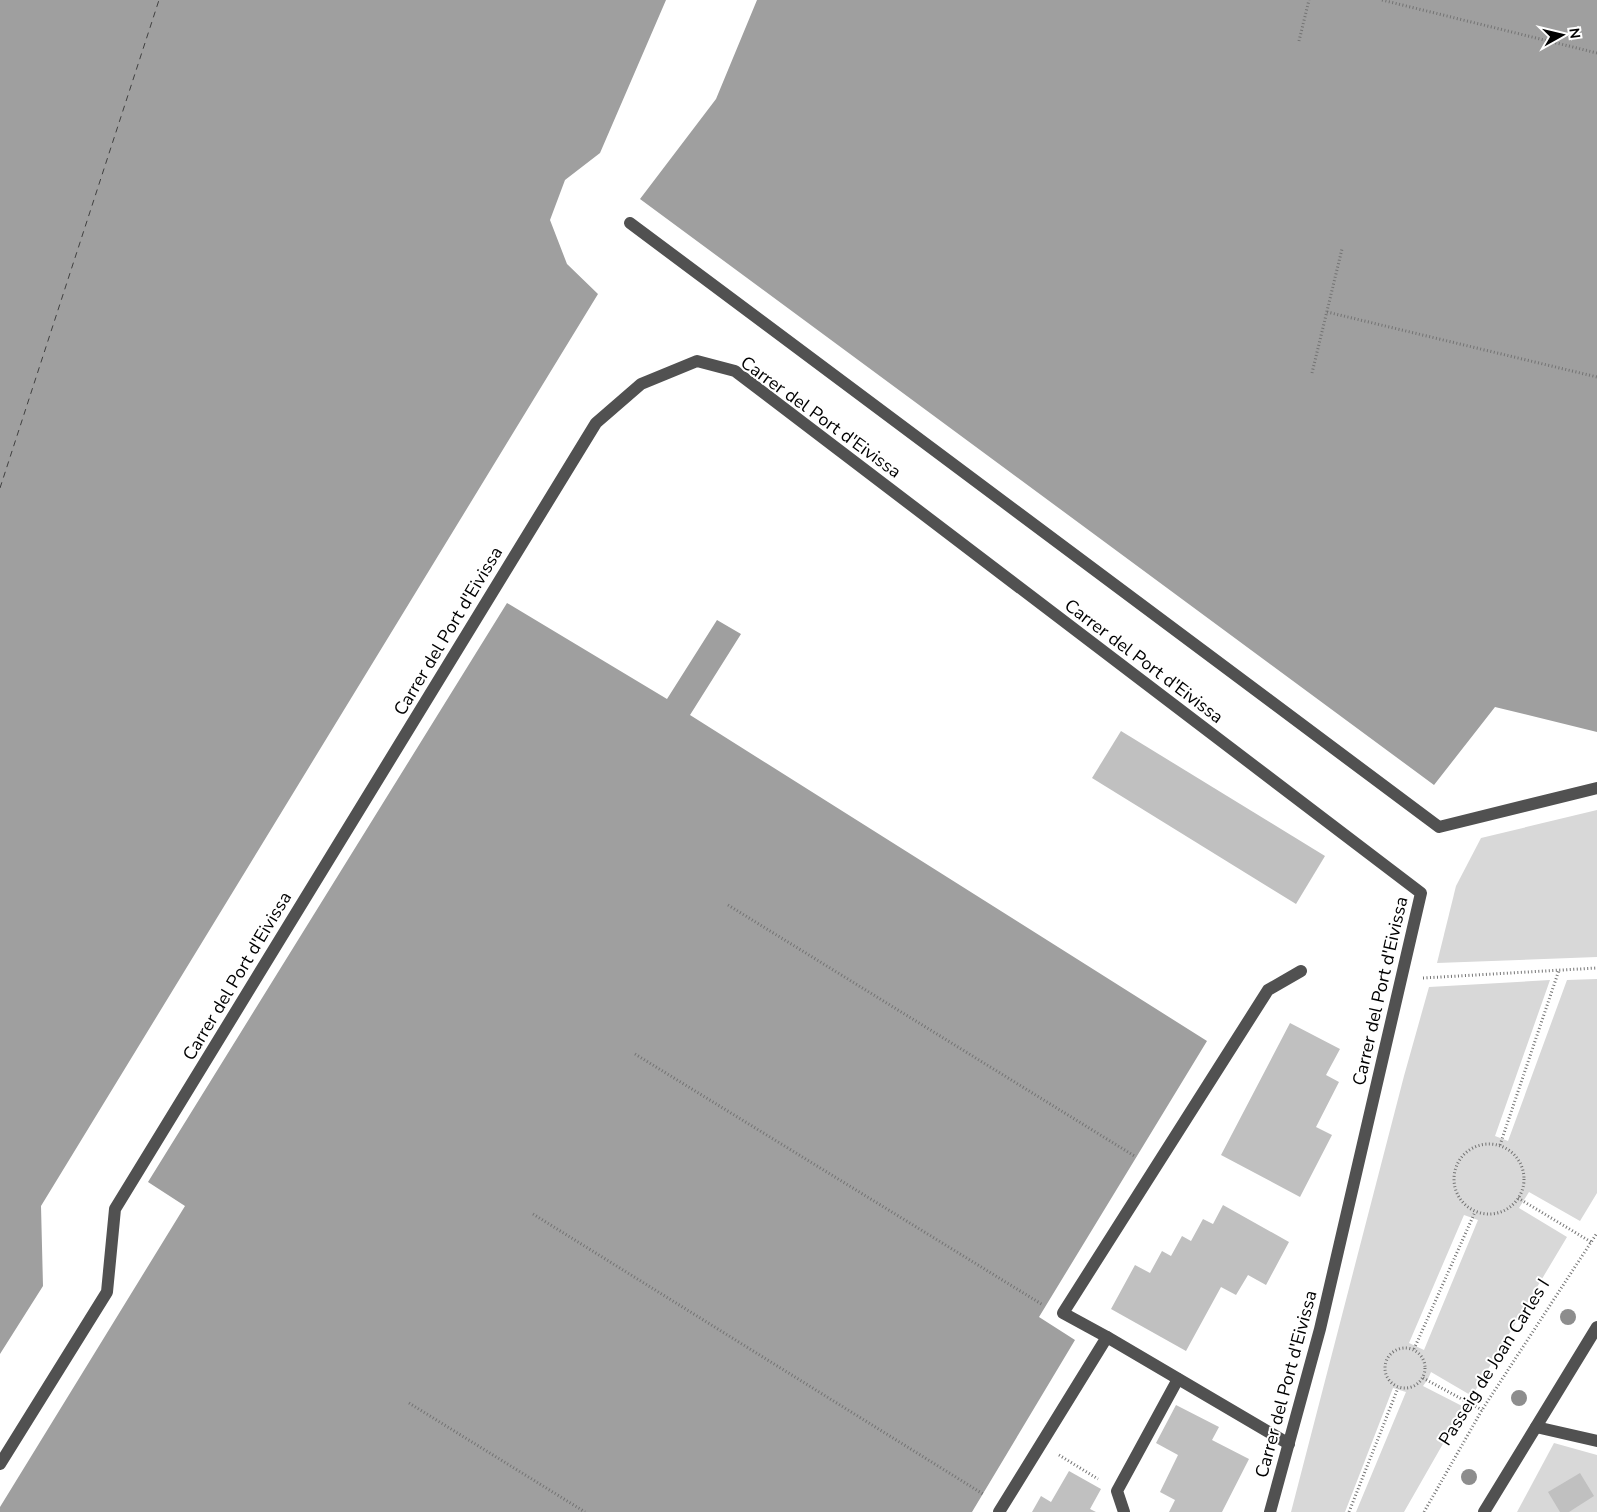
<svg xmlns="http://www.w3.org/2000/svg" width="1597" height="1512" font-family="'Nunito Sans',sans-serif">
	<rect width="100%" height="100%" fill="#fff"/>
	<g fill="#d8d8d8" fill-rule="evenodd">
		<path d="M1597,810V957L1437,963L1456,886L1481,838Z"/>
		<path d="M1597,979V1193L1580,1221L1529,1192L1519,1208L1567,1237L1472,1396L1431,1372L1428,1379L1423,1386L1464,1407L1404,1512H1356L1406,1392L1393,1388L1345,1512H1291L1404,1076L1429,987L1550,980L1495,1136L1508,1141L1567,980ZM1464,1215L1478,1220L1424,1350L1409,1343Z"/>
		<path d="M1554,1443L1597,1455V1512H1517Z"/>
	</g>
	<g fill="#9f9f9f">
		<path d="M0,0H666L600,153L565,180L550,220L567,264L598,294L41,1206L43,1286L0,1354Z"/>
		<path d="M757,0H1597V732L1495,707L1434,785L640,199L716,99Z"/>
		<path d="M507,603L667,699L717,620L741,634L690,715L1207,1041L1039,1317L1075,1340L972,1512H0V1507L185,1206L148,1182Z"/>
	</g>
	<g fill="none" stroke-linecap="round" stroke-linejoin="round">
		<path stroke="#404040" stroke-width="1" stroke-dasharray="6 5" stroke-linecap="butt" d="M0,488L159,0"/>
	</g>
	<g fill="#c0c0c0">
		<path d="M1121,731L1325,856L1296,904L1092,778Z"/>
		<path d="M1290,1023L1340,1049L1326,1075L1339,1082L1316,1127L1332,1135L1300,1197L1221,1155Z"/>
		<path d="M1223,1205L1289,1242L1266,1285L1248,1275L1236,1295L1221,1287L1186,1351L1111,1309L1135,1265L1150,1273L1162,1251L1171,1256L1182,1236L1191,1241L1203,1219L1213,1224Z"/>
		<path d="M1176,1405L1219,1427L1212,1440L1249,1459L1222,1512H1169L1175,1500L1160,1492L1178,1455L1156,1443Z"/>
		<path d="M1069,1471L1101,1489L1090,1509L1096,1512H1032L1041,1496L1051,1502Z"/>
		<path d="M1580,1473L1594,1496L1569,1512H1560L1548,1492Z"/>
	</g>
	<g fill="none" stroke-linecap="round" stroke-linejoin="round">
		<g stroke="#737373" stroke-width="3" stroke-dasharray="1 2.5" stroke-linecap="butt">
			<path d="M1382,0L1597,53"/>
			<path d="M1299,41L1309,0"/>
			<path d="M1327,312L1597,377"/>
			<path d="M1312,373L1342,249"/>
			<path d="M728,905L1136,1157"/>
			<path d="M1423,978L1597,968"/>
			<path d="M635,1054L1043,1305"/>
			<circle cx="1489" cy="1179" r="35"/>
			<path d="M1500,1145L1559,970"/>
			<path d="M1518,1198L1591,1242"/>
			<path d="M533,1214L983,1494"/>
			<circle cx="1405" cy="1368" r="20"/>
			<path d="M1414,1349L1475,1212"/>
			<path d="M1423,1378L1482,1410"/>
			<path d="M409,1403L585,1512"/>
			<path d="M1059,1455L1098,1479"/>
			<path d="M1349,1512L1398,1388"/>
			<path d="M1424,1512L1482,1410L1597,1233"/>
		</g>
		<g stroke="#515151" stroke-width="12">
			<path d="M630,223L1439,827L1597,788"/>
			<path d="M1107,1337L1289,1444"/>
			<path d="M1536,1427L1597,1441"/>
			<path d="M0,1464L107,1292L115,1209L596,423L641,384L697,361L735,371L1421,893L1320,1329L1270,1512"/>
			<path d="M999,1512L1107,1337L1063,1313L1268,990L1301,971"/>
			<path d="M1124,1512L1117,1491L1178,1379"/>
			<path d="M1484,1512L1597,1327"/>
		</g>
	</g>
	<g fill="#8d8d8d">
		<circle cx="1568" cy="1317" r="8"/>
		<circle cx="1519" cy="1398" r="8"/>
		<circle cx="1469" cy="1477" r="8"/>
	</g>
	<g text-anchor="middle" dominant-baseline="central" stroke-width="4" stroke-linejoin="round" paint-order="stroke">
		<g font-size="18" fill="#000" stroke="#fff">
			<text transform="translate(821 417) rotate(36)">Carrer del Port d'Eivissa</text>
			<text transform="translate(448 631) rotate(-59)">Carrer del Port d'Eivissa</text>
			<text transform="translate(1144 661) rotate(37)">Carrer del Port d'Eivissa</text>
			<text transform="translate(237 976) rotate(-59)">Carrer del Port d'Eivissa</text>
			<text transform="translate(1380 991) rotate(-77)">Carrer del Port d'Eivissa</text>
			<text transform="translate(1494 1362) rotate(-58)">Passeig de Joan Carles I</text>
			<text transform="translate(1286 1384) rotate(-75)">Carrer del Port d'Eivissa</text>
		</g>
	</g>
	<g transform="translate(1562 35) rotate(82)" stroke="#ffffff" stroke-width="4" paint-order="stroke">
	<path d="M0-4L9 19L0 12L-9 19Z" fill="#000000"/>
	<text y="-8" font-size="14" font-weight="bold" text-anchor="middle" fill="#000000">N</text>
	</g>
</svg>
